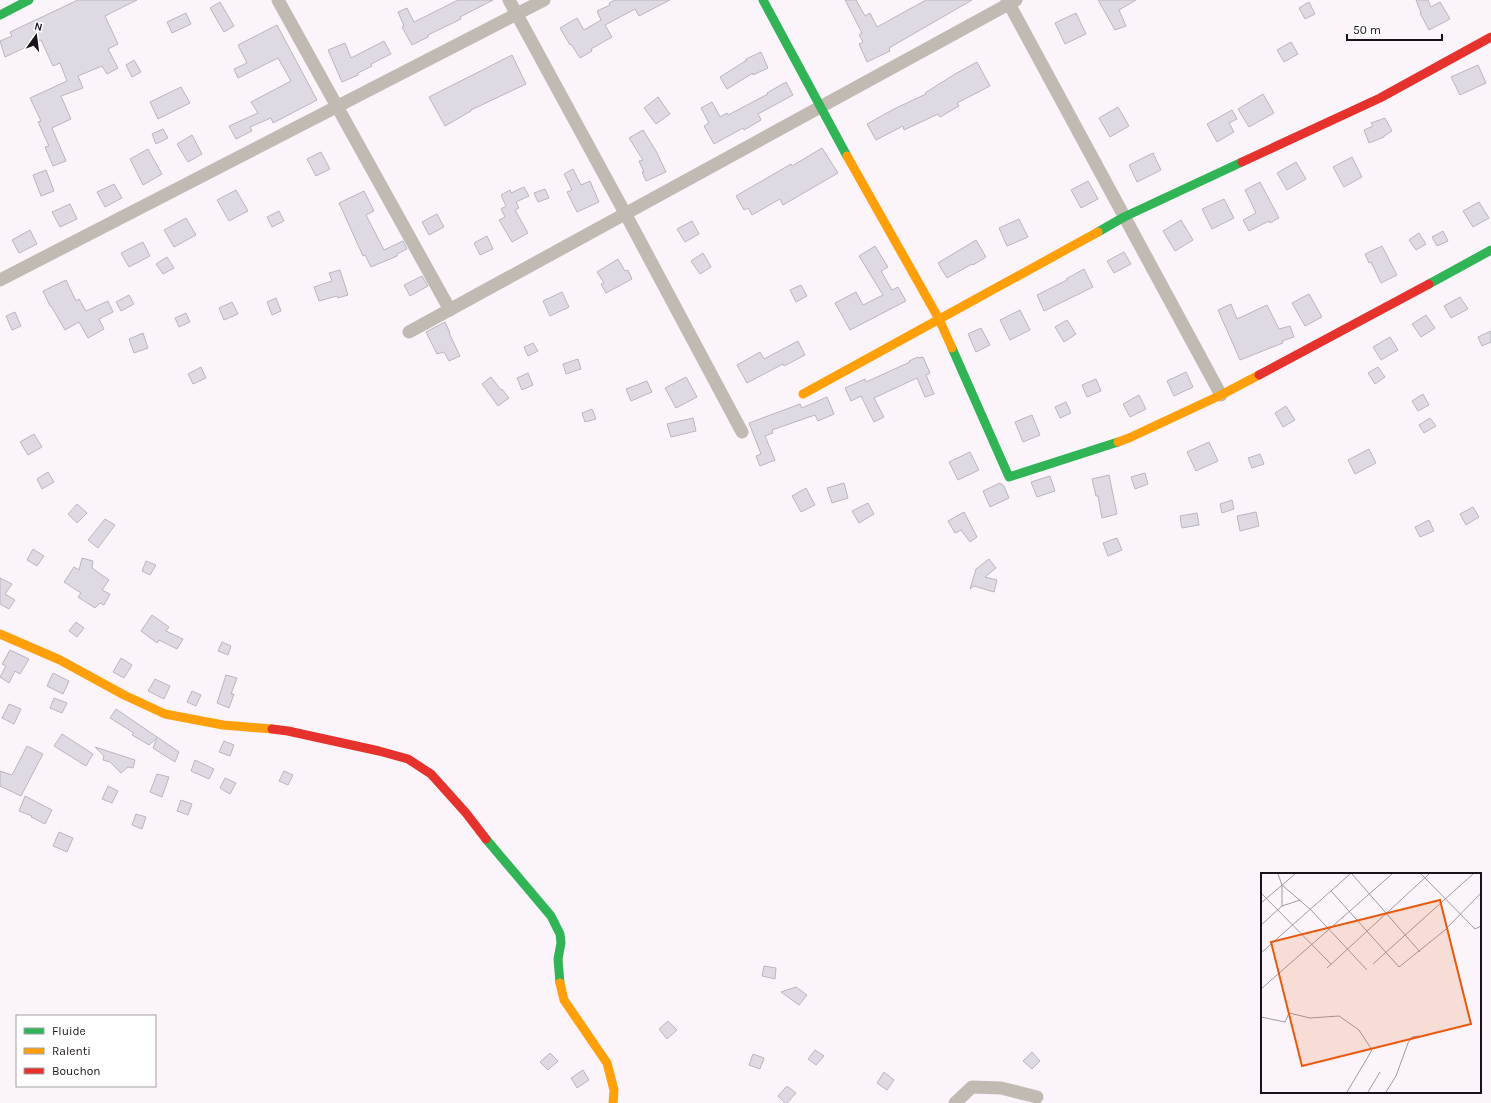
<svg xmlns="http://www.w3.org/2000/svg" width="1491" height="1103" font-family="Karla,sans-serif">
	<rect width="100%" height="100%" fill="#fbf5fb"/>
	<g fill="#ded9e2" stroke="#bab6be">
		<path d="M78,0H137L105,16L118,44L108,49L118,68L107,74L102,66L78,76L83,88L61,96L71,119L52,128L66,161L53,166L45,147L49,146L38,122L41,121L30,98L67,81L60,63L53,66L41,40L5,57L0,41L12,36L10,32Z"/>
		<path d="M458,0H493L460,17L461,19L428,35V37L412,45L402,27L404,26L398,12L407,8L414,22Z"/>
		<path d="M615,0H670L639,16L635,9L605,25L612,37L591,49L592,51L580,58L571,44L570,45L560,28L577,18L584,30L601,20L597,11L610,5L609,3Z"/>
		<path d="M845,0H856L865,16L870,13L877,27L926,0H972L889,48L890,51L867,62L859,44L863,42L859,35L862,33Z"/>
		<path d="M1098,0H1136L1119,10L1126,26L1115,30Z"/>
		<path d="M1416,0H1428L1431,7L1440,2L1450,19L1429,30L1420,13H1421Z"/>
		<path d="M220,2L234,26L224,32L210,8Z"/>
		<path d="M1309,2L1315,14L1305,19L1299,8Z"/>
		<path d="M186,13L191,24L172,33L167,22Z"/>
		<path d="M1076,13L1086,34L1065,44L1055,23Z"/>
		<path d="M277,25L317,100L273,123L271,118L250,127L252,131L236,139L229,126L258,113L251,102L291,81L278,58L238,78L234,69L247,63L238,45Z"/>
		<path d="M384,41L391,54L371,64L372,66L358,73V75L342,82L328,50L345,43L351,58Z"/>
		<path d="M1291,42L1298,54L1284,62L1277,50Z"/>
		<path d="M761,52L768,68L753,75V73L727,89L720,77L747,60L746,59Z"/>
		<path d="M512,55L526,84L471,110V111L445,126L429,97Z"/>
		<path d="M134,60L141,72L132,77L126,65Z"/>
		<path d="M977,62L990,86L957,103L959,106L940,117L938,114L904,130L903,126L876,140L867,124L894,109L926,94L925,93L955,74Z"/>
		<path d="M1478,65L1486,83L1460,95L1451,77Z"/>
		<path d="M786,82L793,95L758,114L761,120L744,130L743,128L714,144L704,126L709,123L701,108L712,102L720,117L727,113L728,115L768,94L767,93Z"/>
		<path d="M181,87L190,103L158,119L150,102Z"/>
		<path d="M1263,94L1274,113L1249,127L1238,109Z"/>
		<path d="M658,97L670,114L656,124L644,108Z"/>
		<path d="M1118,107L1129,126L1110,137L1099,118Z"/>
		<path d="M1232,110L1237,119L1229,123L1234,132L1217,142L1207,124Z"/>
		<path d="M1385,118L1392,131L1384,136V137L1369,143L1364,130L1373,126L1371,123Z"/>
		<path d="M163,129L168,138L156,144L152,134Z"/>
		<path d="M643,130L656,151L666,172L646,181L642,172H644L639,161L643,160L629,138Z"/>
		<path d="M192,135L202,154L188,162L177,144Z"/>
		<path d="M822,148L838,173L783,205L780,199L752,215L748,208L744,210L736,196L791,164L792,166Z"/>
		<path d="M148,149L162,174L143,185L130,159Z"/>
		<path d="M321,152L330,169L316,176L307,159Z"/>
		<path d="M1153,153L1161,170L1137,182L1129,165Z"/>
		<path d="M1352,157L1362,177L1344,187L1333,167Z"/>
		<path d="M1296,162L1306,179L1287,190L1277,173Z"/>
		<path d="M573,169L581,185L590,181L599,202L577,212L567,192L572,190L564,174Z"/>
		<path d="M46,170L54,191L41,196L33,175Z"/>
		<path d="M1088,181L1098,199L1081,208L1071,190Z"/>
		<path d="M1260,182L1279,218L1270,223L1269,221L1249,231L1243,220L1256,213L1245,190Z"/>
		<path d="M114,184L122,198L105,207L97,192Z"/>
		<path d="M524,187L529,196L516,202L519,208L515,210L528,233L512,242L499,220L505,217L501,209L506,206L501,195L510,190L511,193Z"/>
		<path d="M545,189L549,198L538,202L534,193Z"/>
		<path d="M236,190L248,211L229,221L217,200Z"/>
		<path d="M364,191L374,211L366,215L384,250L403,241L407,249L397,254V256L371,267L365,255L363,256L339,203Z"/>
		<path d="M1224,199L1234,218L1212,229L1202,209Z"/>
		<path d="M1479,202L1489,218L1473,227L1463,211Z"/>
		<path d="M70,204L77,219L60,227L52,212Z"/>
		<path d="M279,211L284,221L272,227L267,217Z"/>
		<path d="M437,214L444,227L429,235L422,222Z"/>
		<path d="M186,218L196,235L174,247L164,230Z"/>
		<path d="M1019,219L1028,237L1007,246L999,228Z"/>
		<path d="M1181,220L1193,240L1175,251L1163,231Z"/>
		<path d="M692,221L699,234L685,242L677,229Z"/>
		<path d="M30,230L37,244L19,253L12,240Z"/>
		<path d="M1443,231L1448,241L1437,246L1432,237Z"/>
		<path d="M1419,233L1426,244L1416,250L1409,240Z"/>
		<path d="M487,236L493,249L480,255L474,243Z"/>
		<path d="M976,240L986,257L973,265L972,264L947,278L938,263Z"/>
		<path d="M143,242L150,256L129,267L121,253Z"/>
		<path d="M875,246L888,267L881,271L892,290L898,287L906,301L850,330L835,303L856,292L863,305L883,295L859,256Z"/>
		<path d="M1382,246L1397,275L1381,283L1371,262L1369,263L1365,254Z"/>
		<path d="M1124,252L1131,264L1114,273L1107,261Z"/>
		<path d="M703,253L711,267L700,274L691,261Z"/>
		<path d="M167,257L174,268L163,274L156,264Z"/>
		<path d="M618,259L625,271L628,270L632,279L606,293L601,284L604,283L597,272Z"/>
		<path d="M1084,269L1093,287L1044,311L1037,295L1067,280L1066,279Z"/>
		<path d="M340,270L348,295L338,298L337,296L319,301L314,287L332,281L329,273Z"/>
		<path d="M422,276L428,286L410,296L404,285Z"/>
		<path d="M66,280L76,301L79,299L86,311L108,301L113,312L99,319L104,329L88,338L79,322L65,330L51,306H50L43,291Z"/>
		<path d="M801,285L807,296L796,302L790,290Z"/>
		<path d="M562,292L569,307L550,316L543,301Z"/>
		<path d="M1309,294L1322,317L1305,326L1292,303Z"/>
		<path d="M129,295L134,304L121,311L116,302Z"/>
		<path d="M1460,297L1468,309L1451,318L1444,306Z"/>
		<path d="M276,298L281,311L272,315L267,302Z"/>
		<path d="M232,302L238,314L224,320L219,308Z"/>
		<path d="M1231,304L1237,319L1267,305L1279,329L1290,326L1294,337L1282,341L1283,343L1240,360L1218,310Z"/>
		<path d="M1020,310L1030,330L1010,340L1000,320Z"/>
		<path d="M15,312L21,326L12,330L6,316Z"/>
		<path d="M186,313L190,322L179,327L175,318Z"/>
		<path d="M1426,315L1435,328L1421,337L1412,324Z"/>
		<path d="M1067,320L1076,334L1064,342L1055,327Z"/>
		<path d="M445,322L450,333H449L460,356L449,361L444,352L437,354L426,332Z"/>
		<path d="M981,328L990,345L976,352L968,334Z"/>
		<path d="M1491,331V342L1482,346L1478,337Z"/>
		<path d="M143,333L148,348L134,353L129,339Z"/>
		<path d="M1390,337L1398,350L1381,360L1373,347Z"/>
		<path d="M798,341L805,355L784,366L783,364L747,383L737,365L760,352L764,359Z"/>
		<path d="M533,343L538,351L528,356L524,347Z"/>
		<path d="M918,357V358L923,357L930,373L926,375L934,394L925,397L917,378L874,398L884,417L874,422L861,396L851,401L845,388L865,379L866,382L910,362L909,361Z"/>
		<path d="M578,359L581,369L566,374L563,364Z"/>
		<path d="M201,367L206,378L193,384L188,374Z"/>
		<path d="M1378,367L1385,377L1375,384L1368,373Z"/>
		<path d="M1186,372L1193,387L1174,396L1167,381Z"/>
		<path d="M528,373L533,385L522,390L517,378Z"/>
		<path d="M491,377L501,390L502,389L509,398L498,406L482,384Z"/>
		<path d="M686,377L697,397L676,408L665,388Z"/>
		<path d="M1096,379L1101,391L1087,397L1082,385Z"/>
		<path d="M647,381L652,392L631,401L626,389Z"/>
		<path d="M1423,394L1429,405L1418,411L1412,401Z"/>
		<path d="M1139,395L1146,409L1130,417L1123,404Z"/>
		<path d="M827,397L834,414L818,421L815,415L772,430L773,433L765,436L775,460L760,466L756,456L761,454L749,423L800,404L802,408Z"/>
		<path d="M1066,402L1071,413L1060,418L1055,407Z"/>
		<path d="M1286,406L1295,420L1283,427L1275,413Z"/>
		<path d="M592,409L596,419L585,422L582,413Z"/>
		<path d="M1032,415L1040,435L1023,442L1015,422Z"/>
		<path d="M693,418L696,431L671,437L667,424Z"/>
		<path d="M1430,418L1436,426L1424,433L1419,425Z"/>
		<path d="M34,434L42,447L28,455L20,442Z"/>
		<path d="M1209,442L1218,461L1196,471L1187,452Z"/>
		<path d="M1369,449L1376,463L1355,474L1348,460Z"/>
		<path d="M970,452L979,470L958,480L949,462Z"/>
		<path d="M1260,454L1264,464L1252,468L1248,458Z"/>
		<path d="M48,472L54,482L42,489L37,479Z"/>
		<path d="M1145,473L1148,484L1135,489L1131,477Z"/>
		<path d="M1109,475L1117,514L1102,518L1098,496H1096L1092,479Z"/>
		<path d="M1050,476L1055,491L1037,497L1031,482Z"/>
		<path d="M844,483L848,498L832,503L827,488Z"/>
		<path d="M1000,483L1004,486L1009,498L990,507L983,491Z"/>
		<path d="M806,488L815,505L801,512L792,496Z"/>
		<path d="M1232,500L1234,509L1222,513L1220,504Z"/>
		<path d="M868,503L874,514L859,523L852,511Z"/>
		<path d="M77,504L87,513L77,523L68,514Z"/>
		<path d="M1473,507L1479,517L1466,525L1460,514Z"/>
		<path d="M964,512L977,537L970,542L961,530L955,533L948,521Z"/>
		<path d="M1256,512L1259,526L1240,531L1237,516Z"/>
		<path d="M1197,513L1199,525L1182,528L1180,516Z"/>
		<path d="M105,519L115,525L98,548L88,540Z"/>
		<path d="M1429,520L1434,531L1420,537L1415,527Z"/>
		<path d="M1117,538L1122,550L1108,556L1103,543Z"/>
		<path d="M33,549L44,556L37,566L27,560Z"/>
		<path d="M82,558L93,561L92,568L109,580L102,590L110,594L104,605L100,603L95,608L78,597L81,593L64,582L74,567L79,570Z"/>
		<path d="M989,559L996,568L985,577L997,580L994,592L974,586L970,589L976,569Z"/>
		<path d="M146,561L156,565L150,575L142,571Z"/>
		<path d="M0,578L12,584L5,594L15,600L9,609L0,604Z"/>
		<path d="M152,615L169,627L166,631L183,639L177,649L159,640L157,643L141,631Z"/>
		<path d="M76,622L84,628L77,637L69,631Z"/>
		<path d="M222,642L231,646L228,655L218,651Z"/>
		<path d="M10,650L29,659L20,674L15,671L9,683L0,677L6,666L2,664Z"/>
		<path d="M121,658L132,665L124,678L113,672Z"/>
		<path d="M53,673L69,681L63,694L47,686Z"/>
		<path d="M226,675L237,678L231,694H234L229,708L217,703Z"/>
		<path d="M155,679L170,686L164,699L148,691Z"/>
		<path d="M192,691L201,695L196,706L187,702Z"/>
		<path d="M54,698L67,703L62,713L50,708Z"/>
		<path d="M9,704L21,709L14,724L2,718Z"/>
		<path d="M116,709L179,752L175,762L153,748L157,738L149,745L132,735L134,733L110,718Z"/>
		<path d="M62,734L93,754L86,766L54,746Z"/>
		<path d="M224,741L234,745L230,756L219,752Z"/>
		<path d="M27,746L43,754L21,796L0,786V771L12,775Z"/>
		<path d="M95,747L135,760L133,768L128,767L121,773L110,762L103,760L104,756Z"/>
		<path d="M195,760L214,769L209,779L191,771Z"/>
		<path d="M284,771L293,775L288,785L279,781Z"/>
		<path d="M157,774L169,777L162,797L150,792Z"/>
		<path d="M225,778L236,783L230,794L220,788Z"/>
		<path d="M108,786L118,791L112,803L102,799Z"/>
		<path d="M25,796L52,810L45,824L31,817L32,816L19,811Z"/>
		<path d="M181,800L192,804L188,815L177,811Z"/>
		<path d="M136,814L146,817L142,829L132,825Z"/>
		<path d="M59,832L73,838L67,852L53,846Z"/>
		<path d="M764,966L776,968L775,979L762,976Z"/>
		<path d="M796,987L807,995L799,1005L781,992Z"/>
		<path d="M668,1021L677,1030L667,1039L659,1029Z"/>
		<path d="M815,1050L824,1056L816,1065L808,1059Z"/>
		<path d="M1032,1052L1040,1061L1032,1069L1023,1061Z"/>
		<path d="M550,1053L558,1061L548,1070L540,1062Z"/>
		<path d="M753,1054L764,1058L760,1069L749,1065Z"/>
		<path d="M583,1070L589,1080L577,1088L571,1078Z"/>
		<path d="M884,1072L894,1080L887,1090L877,1083Z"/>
		<path d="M787,1086L796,1093L787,1103H785L778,1096Z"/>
	</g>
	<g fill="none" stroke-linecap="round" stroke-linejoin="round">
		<g stroke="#c1bab2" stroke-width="13">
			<path d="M278,0L450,310"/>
			<path d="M509,0L625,213L742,432"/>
			<path d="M1007,0L1221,395"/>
			<path d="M0,280L544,0"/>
			<path d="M409,332L1016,0"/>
			<path d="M955,1103L972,1087L1001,1088L1037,1097"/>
		</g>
		<g stroke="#30b455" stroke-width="9">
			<path d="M763,0L847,156"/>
			<path d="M0,15L29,0"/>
			<path d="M1098,232L1124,217L1242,162"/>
			<path d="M1429,284L1491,250"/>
			<path d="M952,348L1009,477L1118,442"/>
			<path d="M486,839L551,916L560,934L561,943L558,959L560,983"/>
		</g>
		<g stroke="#ff9f0a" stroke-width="9">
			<path d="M847,156L939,319L952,348"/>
			<path d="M803,394L1098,232"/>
			<path d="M1118,442L1129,438L1221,395L1259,375"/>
			<path d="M0,634L60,660L124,695L165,714L223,725L272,729"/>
			<path d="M560,983L564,1000L607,1063L614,1090L613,1103"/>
		</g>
		<g stroke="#e5322d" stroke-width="9">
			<path d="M1242,162L1380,98L1491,37"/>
			<path d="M1259,375L1429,284"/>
			<path d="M272,729L288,731L379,751L408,759L431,774L466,813L486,839"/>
		</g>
	</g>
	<g transform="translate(1261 873)">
		<rect width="220" height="220" fill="#fbf5fb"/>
		<path fill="none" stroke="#a19aa1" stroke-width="1" d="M17,1L21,12L50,37L106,97M91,1L159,79M160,1L214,56L220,53M70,18L138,94L184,57L220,20M0,20L70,91M0,30L34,1M21,33V12M0,52L21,33L39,27M0,80L89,1M112,91L212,1M66,95L168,1M0,116L131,1M0,144L24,149L28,140L49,145L78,143L98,157L111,177L86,219M107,219L119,199M125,219L135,203L147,170L151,164L158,163"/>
		<path fill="#e8590c" fill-opacity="0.15" stroke="#e8590c" stroke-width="2" d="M179,27L210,151L41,193L10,69Z"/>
		<rect width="220" height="220" fill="none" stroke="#1a121b" stroke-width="2"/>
	</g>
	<rect x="16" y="1015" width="140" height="72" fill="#ffffff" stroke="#a3a0a4"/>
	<rect x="24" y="1028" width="20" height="6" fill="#30b455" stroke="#a3a0a4"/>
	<text x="52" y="1035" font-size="12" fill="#1a121b">Fluide</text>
	<rect x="24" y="1048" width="20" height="6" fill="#ff9f0a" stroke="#a3a0a4"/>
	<text x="52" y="1055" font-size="12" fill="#1a121b">Ralenti</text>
	<rect x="24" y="1068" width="20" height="6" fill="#e5322d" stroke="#a3a0a4"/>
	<text x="52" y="1075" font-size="12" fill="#1a121b">Bouchon</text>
	<g transform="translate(36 36) rotate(14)" stroke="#ffffff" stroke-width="3" paint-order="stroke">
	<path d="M0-3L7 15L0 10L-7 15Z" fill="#1a121b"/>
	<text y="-6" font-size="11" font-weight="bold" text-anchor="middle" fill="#1a121b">N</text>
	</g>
	<path d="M1347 34v6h95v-6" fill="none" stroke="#1a121b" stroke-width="2"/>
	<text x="1353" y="34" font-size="12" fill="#1a121b" stroke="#ffffff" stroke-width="3" paint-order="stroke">50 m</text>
</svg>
